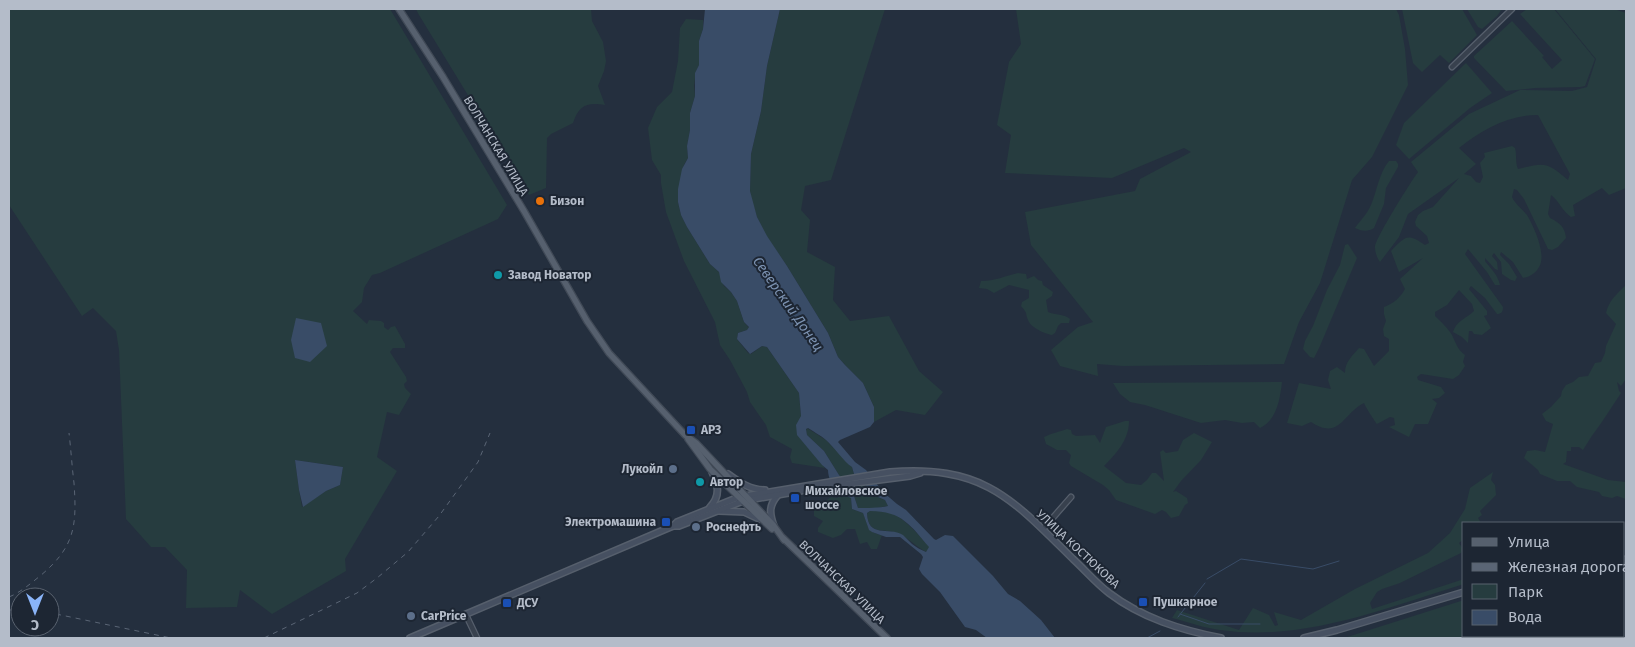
<svg xmlns="http://www.w3.org/2000/svg" width="1635" height="647" font-family="'Fira Sans',sans-serif">
	<rect width="100%" height="100%" fill="#242f3e"/>
	<g fill="#263c3f" fill-rule="evenodd">
		<path d="M9,9H390L507,205L498,219L380,273L372,275L364,288L362,302L353,311L367,324L369,320L381,321L384,323V327L388,330L391,327L395,326L405,344V348H393L390,352L406,377L407,381L404,384L405,388L411,394L399,415L387,412L377,457L397,471L345,559L346,571L272,614L240,590L237,607L186,608L187,570L165,547H151L126,519L119,350L116,331L93,308L82,316L9,205ZM295,460L343,467L340,485L326,491L302,507L299,490Z"/>
		<path d="M416,9H591L592,21L603,42L606,61L604,71L598,86L605,105C587,102 579,105 573,123L551,134L547,138L546,188L529,195L419,15Z"/>
		<path d="M780,9H885L831,180L805,186L801,210L810,220L807,252L835,267L833,300L850,321L889,316L919,371L943,392L925,415L896,410L874,422V407L863,383L845,365L838,357L828,333L787,266L767,237L757,217L752,202L750,191L751,154L761,111L767,66Z"/>
		<path d="M1016,9H1396L1399,15L1405,49L1408,85L1372,157L1352,180L1320,283L1299,322L1284,364L1123,366L1097,364L1098,376L1060,366L1051,350L1078,327L1093,322L1031,245L1025,212L1135,191L1140,179L1191,152L1184,148L1112,178L1005,173L1011,135L997,125L1009,62L1021,44Z"/>
		<path d="M1402,9H1462L1477,35L1449,63L1440,55L1422,72L1413,63Z"/>
		<path d="M1467,9H1502L1497,16L1482,29L1478,27Z"/>
		<path d="M1527,9H1554L1595,59L1585,86L1580,87L1535,88L1506,91L1474,58V56L1512,21L1544,56L1542,57L1552,69L1562,60L1520,14Z"/>
		<path d="M1555,9H1614L1626,13V188L1609,195L1602,188L1573,205L1575,216L1571,217C1563,212 1559,201 1551,195L1548,214L1550,218C1560,223 1565,227 1566,238L1558,247L1552,250L1548,249L1524,199L1517,190L1514,189L1512,197C1515,204 1522,209 1527,215C1534,227 1547,255 1539,267C1536,273 1530,277 1523,278L1513,262L1501,252L1500,255L1509,264L1517,277L1515,281L1511,280L1502,274L1501,262L1494,253L1492,256L1497,262L1498,270L1495,269L1485,258V261C1491,269 1498,275 1500,285H1495L1487,272L1468,249L1465,254L1503,307C1503,312 1501,314 1497,314L1485,298L1471,286L1469,289L1487,311V315L1484,316L1491,328L1482,335L1474,334L1472,331H1469L1468,343L1462,337L1453,332C1456,321 1467,318 1474,311L1472,304L1459,290L1447,305L1435,312V316C1441,322 1448,328 1452,335C1456,343 1457,349 1465,355L1463,362L1465,366L1459,375L1453,379L1421,374L1417,377L1418,380L1441,387L1445,393L1439,398L1432,399L1437,403L1428,424H1415L1409,437L1389,427L1395,425L1394,418L1390,417L1377,424C1375,422 1365,406 1364,403C1343,413 1340,441 1311,422L1302,426L1287,423L1299,383L1331,389L1328,380L1330,371L1337,367L1345,373C1345,362 1352,356 1359,348L1364,349L1374,366L1389,351V339L1384,336L1383,329L1386,321L1384,314V307C1394,303 1400,298 1405,289L1400,279L1423,258L1399,272L1391,251C1406,236 1407,233 1425,245L1429,243L1427,236L1416,226L1415,222L1418,215L1423,211L1433,207L1459,178L1408,214L1399,237L1380,262C1377,258 1375,252 1375,247C1375,239 1410,183 1418,172L1411,162L1469,114L1520,90L1572,91L1587,87L1596,59ZM1538,115L1570,174L1568,180C1547,162 1545,162 1518,169C1515,162 1517,155 1515,148L1512,146L1484,153L1485,157L1480,163L1483,177L1480,183L1476,182L1471,176L1464,174L1476,164L1459,148C1482,130 1508,115 1538,115Z"/>
		<path d="M686,19L703,20V29L699,41V65L696,71L694,86L695,96L690,113V130L687,146L688,158L684,165L678,202L681,215L687,227L710,264L719,272L724,286L731,292L737,301L744,322L749,328L747,330L738,333L737,339L748,353L751,354L762,346L767,347L799,393L801,416L800,438L825,468L792,463L790,457L792,449L770,437L766,425L750,402L747,392L730,360L720,345L715,322L684,261L666,212L661,183V175L652,160L648,128L657,107L672,92L678,61L680,28Z"/>
		<path d="M1466,63L1492,93L1470,108L1409,159L1396,145L1404,123Z"/>
		<path d="M1389,161H1396L1398,164V167L1386,188L1384,204L1374,228C1368,232 1361,231 1355,228C1360,221 1367,214 1371,205C1377,191 1379,173 1389,161Z"/>
		<path d="M1348,244L1357,258L1320,346L1314,358L1310,357L1303,349L1305,341L1313,326L1327,290L1340,265L1345,245Z"/>
		<path d="M1018,273L1026,274L1027,279L1034,276L1038,280L1042,281L1043,285L1053,292L1052,296L1046,300L1048,312C1055,315 1065,314 1070,319L1069,323H1061L1058,326L1055,333L1052,335C1045,334 1030,327 1028,320C1025,312 1028,314 1021,306L1022,302L1029,298V290L1009,285L994,293L987,289L979,288L981,281C995,281 1005,276 1018,273Z"/>
		<path d="M1626,285V379L1621,386L1617,382L1619,391L1621,393C1612,406 1604,420 1594,433C1590,438 1587,444 1583,450L1579,447H1571V451H1567L1566,462L1563,464L1608,480L1626,482V499L1617,496L1612,498L1602,496L1599,492L1577,487L1570,481H1557L1540,474L1538,470L1524,458L1527,451L1535,450L1545,452L1553,424L1546,421L1542,414L1551,407L1561,396L1562,391L1566,385L1573,382L1579,377L1588,376L1595,363L1601,362L1605,353L1606,346L1616,324L1606,313C1609,300 1617,294 1626,285Z"/>
		<path d="M1282,382C1280,399 1277,420 1260,428L1254,422L1242,423L1225,420L1201,423L1145,405L1130,402L1120,394L1113,383Z"/>
		<path d="M1125,421H1129C1129,440 1116,454 1104,466L1126,483L1141,485L1147,480L1152,473H1156L1164,481L1160,452L1163,450L1166,453L1178,451L1183,440L1194,433L1212,442L1201,460L1181,481L1173,492L1176,491L1187,498L1188,503L1185,505L1179,516L1171,518L1166,512L1162,510L1155,514L1116,500L1109,490L1103,485L1071,466L1069,463L1071,455L1066,450H1057L1046,444L1044,437C1052,433 1059,432 1067,429L1071,430L1072,434L1076,436L1095,435L1100,443L1106,427Z"/>
		<path d="M807,428L826,440L852,467L854,474L878,497L885,500L888,506L876,508H858L852,490L839,475L824,451L807,435L806,431Z"/>
		<path d="M1493,472L1491,480L1495,485L1496,495L1480,511L1482,515L1478,518L1481,523H1464V539L1459,543L1463,549L1461,553L1400,583L1382,589L1377,592L1370,603L1372,609L1464,579V584C1385,608 1304,642 1220,630C1204,628 1188,622 1172,618L1177,610L1239,630L1253,608L1269,615L1275,626L1278,625L1274,612L1301,620L1355,589L1428,553L1450,533L1465,509L1470,488Z"/>
		<path d="M841,495L851,497L852,509L863,513C869,526 866,532 882,535L877,549H871L867,542L860,544L855,529H847L841,535L833,538L818,532V528L823,521L814,516V510L811,508L810,504L816,503H823L831,497L837,498Z"/>
		<path d="M877,510C901,511 914,531 930,547L926,552C917,547 907,537 899,534C884,527 868,537 867,513L870,511Z"/>
		<path d="M1464,600V636H1471L1467,638H1344Z"/>
		<path d="M1473,636H1540L1542,638H1469Z"/>
	</g>
	<g fill="#394c67" fill-rule="evenodd">
		<path d="M705,9H780L767,66L761,111L751,154L750,191L757,217L767,236L787,266L828,333L838,357L845,365L863,383L874,407V422L870,427L840,440L838,442L855,462L866,470L883,492L897,504L906,510L934,539L936,540L945,535L953,536L993,576L1008,594L1020,601L1041,620L1055,638H987L976,630L965,627L940,592L922,574L919,569L923,557L921,554L900,537H886L872,532L869,530L863,513L852,509L851,498C847,496 842,496 839,493C832,488 828,477 828,470L822,465L797,435L796,425L801,416L799,393L767,347L762,346L750,354L737,339L738,333L747,330L749,327L744,322L737,301L731,292L721,282L719,272L710,264L687,227L681,215L678,202V189L682,169L688,158L687,146L690,130V113L695,96V73L699,65V41L703,29ZM808,428C814,432 820,435 826,440C834,447 844,462 852,467L854,474L878,497L885,500L888,506C879,508 867,508 858,508L852,490L839,475L824,451L807,435L806,429ZM870,511C902,511 911,526 929,547L926,552C921,550 916,547 912,544C909,541 906,538 903,535C888,526 868,539 867,513Z"/>
		<path d="M296,318L321,323L327,346L310,362L295,358L291,340Z"/>
		<path d="M295,460L343,467L340,485L326,491L303,507L299,490Z"/>
	</g>
	<g fill="none" stroke-linecap="round" stroke-linejoin="round">
		<g stroke="#394c67" stroke-width="1">
			<path d="M1207,579L1241,559L1313,569L1339,561"/>
			<path d="M1180,614L1209,624H1260"/>
			<path d="M1178,617L1205,583"/>
			<path d="M1147,638L1160,631"/>
		</g>
		<defs>
			<g id="tertiary">
				<path d="M1452,67L1512,9"/>
				<path d="M1043,529L1071,497"/>
				<path d="M466,615L477,638"/>
			</g>
			<g id="secondary">
				<path d="M728,474C739,482 750,490 765,490"/>
				<path d="M710,507C721,496 718,484 712,472"/>
				<path d="M719,511L744,512L759,519"/>
				<path d="M673,526L677,522L739,497L890,472C984,465 1011,498 1073,559C1085,570 1096,583 1109,593C1142,618 1181,630 1221,638"/>
				<path d="M774,526C769,513 769,505 778,495"/>
				<path d="M1624,560L1626,559"/>
				<path d="M410,638L673,526H679L743,501L817,488L910,476L920,473"/>
				<path d="M1304,638L1337,630L1464,592"/>
			</g>
			<g id="primary">
				<path d="M399,9L443,77L524,211L587,321L609,353L685,435L696,443L774,526L784,540"/>
				<path d="M688,439L710,469L772,529"/>
				<path d="M783,538L887,638"/>
			</g>
		</defs>
		<use href="#tertiary" stroke="#565f6c" stroke-width="7"/>
		<use href="#secondary" stroke="#565f6c" stroke-width="8"/>
		<use href="#primary" stroke="#414a57" stroke-width="8"/>
		<use href="#tertiary" stroke="#38414e" stroke-width="4.5"/>
		<use href="#secondary" stroke="#465061" stroke-width="5"/>
		<use href="#primary" stroke="#56606e" stroke-width="5.5"/>
		<g stroke="#5a6575" stroke-width="1" stroke-dasharray="5 5" stroke-linecap="butt">
			<path d="M9,597C21,592 30,584 40,576C75,547 77,526 74,483C72,467 71,450 69,433"/>
			<path d="M9,610H20"/>
			<path d="M56,614L171,638"/>
			<path d="M264,638L357,593L377,578L408,552L439,516L478,462L490,433"/>
		</g>
	</g>
	<circle fill="#e8710a" stroke="#1d2633" stroke-width="2" cx="540" cy="201" r="5"/>
	<g fill="#0f9aa8" stroke="#1d2633" stroke-width="2">
		<circle cx="498" cy="275" r="5"/>
		<circle cx="700" cy="482" r="5"/>
	</g>
	<g fill="#1a4fb4" stroke="#1d2633" stroke-width="2">
		<rect x="686" y="425" width="10" height="10" rx="2.5"/>
		<rect x="790" y="493" width="10" height="10" rx="2.5"/>
		<rect x="661" y="517" width="10" height="10" rx="2.5"/>
		<rect x="1138" y="597" width="10" height="10" rx="2.5"/>
		<rect x="502" y="598" width="10" height="10" rx="2.5"/>
	</g>
	<g fill="#5c6f8a" stroke="#1d2633" stroke-width="2">
		<circle cx="673" cy="469" r="5"/>
		<circle cx="696" cy="527" r="5"/>
		<circle cx="411" cy="616" r="5"/>
	</g>
	<g text-anchor="middle" dominant-baseline="central" stroke-width="4" stroke-linejoin="round" paint-order="stroke">
		<g font-size="12" fill="#b4bcc9" stroke="#1d2633">
			<text transform="translate(496 146) rotate(59)">ВОЛЧАНСКАЯ УЛИЦА</text>
			<text transform="translate(1078 549) rotate(43)">УЛИЦА КОСТЮКОВА</text>
			<text transform="translate(842 582) rotate(44)">ВОЛЧАНСКАЯ УЛИЦА</text>
		</g>
		<g font-size="12" font-weight="bold" fill="#b4bcc9" stroke="#1d2633" text-anchor="start">
			<text x="550" y="201">Бизон</text>
			<text x="508" y="275">Завод Новатор</text>
			<text x="701" y="430">АРЗ</text>
			<text x="663" y="469" text-anchor="end">Лукойл</text>
			<text x="710" y="482">Автор</text>
			<text x="805" y="491">Михайловское<tspan x="805" dy="14">шоссе</tspan></text>
			<text x="656" y="522" text-anchor="end">Электромашина</text>
			<text x="706" y="527">Роснефть</text>
			<text x="1153" y="602">Пушкарное</text>
			<text x="517" y="603">ДСУ</text>
			<text x="421" y="616">CarPrice</text>
		</g>
		<g font-size="14" font-style="italic" fill="#7c92b1" stroke="#1d2633">
			<text transform="translate(788 304) rotate(55)">Северский Донец</text>
		</g>
	</g>
	<rect width="1635" height="647" fill="none" stroke="#b4bcc9" stroke-width="20"/>
	<rect x="1462" y="522" width="162" height="115" fill="#1d2633" stroke="#59626f"/>
	<rect x="1472" y="538" width="25" height="8" fill="#56606e" stroke="#59626f"/>
	<text x="1508" y="547" font-size="15" fill="#b4bcc9">Улица</text>
	<rect x="1472" y="563" width="25" height="8" fill="#5a6575" stroke="#59626f"/>
	<text x="1508" y="572" font-size="15" fill="#b4bcc9">Железная дорога</text>
	<rect x="1472" y="584" width="25" height="15" fill="#263c3f" stroke="#59626f"/>
	<text x="1508" y="597" font-size="15" fill="#b4bcc9">Парк</text>
	<rect x="1472" y="610" width="25" height="15" fill="#394c67" stroke="#59626f"/>
	<text x="1508" y="622" font-size="15" fill="#b4bcc9">Вода</text>
	<g transform="translate(35 612) rotate(180)"><circle r="24" fill="#1d2633" stroke="#59626f"/>
	<path d="M0-4L9 19L0 12L-9 19Z" fill="#8ab4f8"/>
	<text y="-8" font-size="14" font-weight="bold" text-anchor="middle" fill="#b4bcc9">С</text>
	</g>
</svg>
